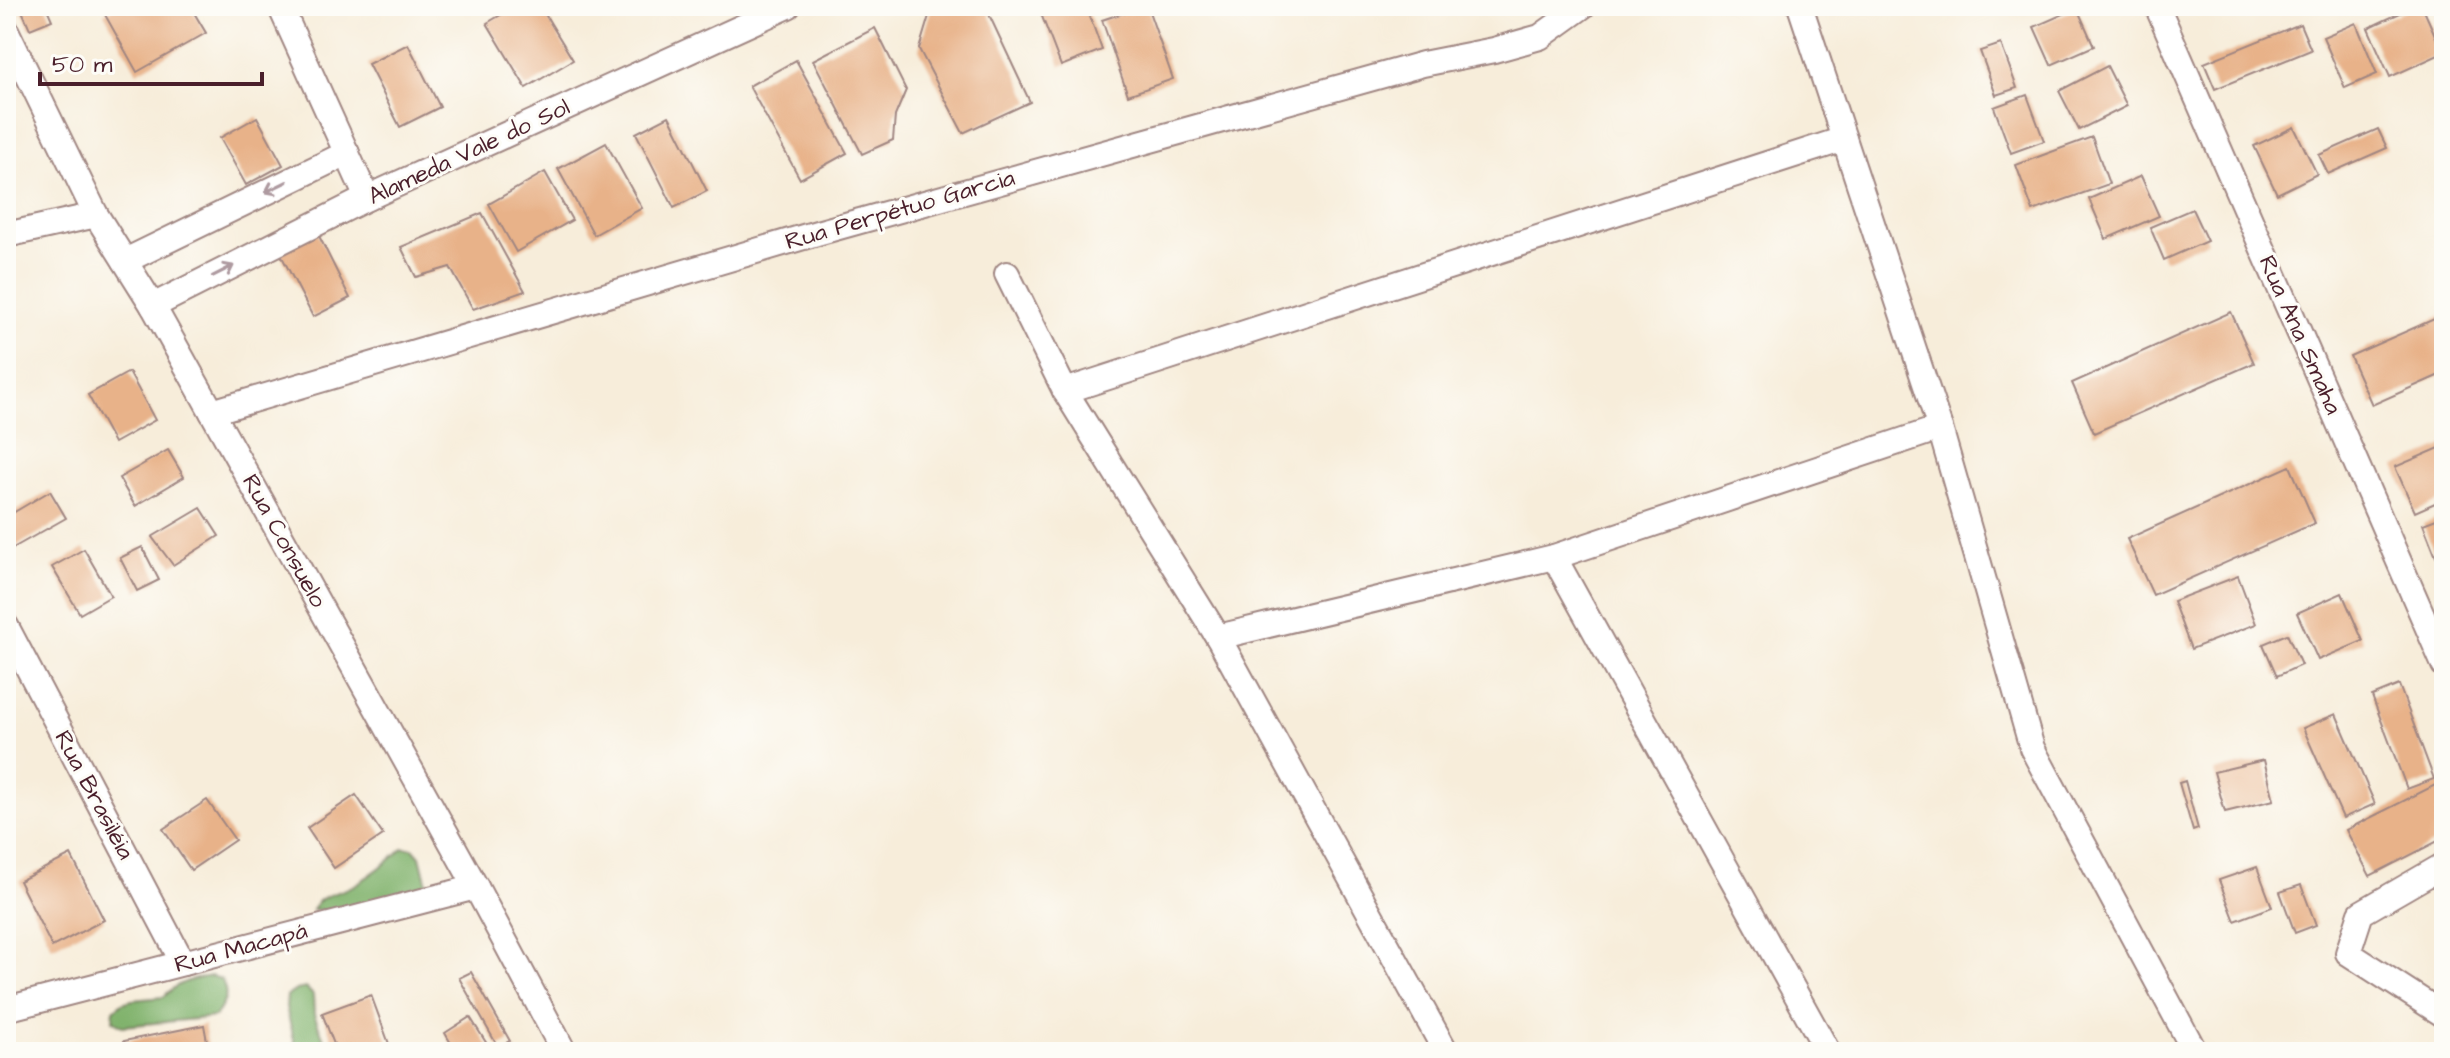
<svg xmlns="http://www.w3.org/2000/svg" width="2450" height="1058" font-family="'Architects Daughter',sans-serif">
	<rect width="100%" height="100%" fill="#fdfcf7"/>
	<filter id="ink" filterUnits="userSpaceOnUse"><feTurbulence type="fractalNoise" baseFrequency=".0125" numOctaves="2"/><feDisplacementMap in="SourceGraphic" scale="16" xChannelSelector="R" yChannelSelector="G"/><feConvolveMatrix kernelMatrix="1 2 1 2 8 2 1 2 1" color-interpolation-filters="sRGB"/></filter>
	<filter id="wash" filterUnits="userSpaceOnUse"><feTurbulence type="fractalNoise" baseFrequency=".006" numOctaves="4" result="noise"/><feDisplacementMap in="SourceGraphic" scale="32" xChannelSelector="R" yChannelSelector="G"/><feGaussianBlur stdDeviation="1.8" result="paint"/><feColorMatrix in="noise" values="0 0 0 0 0 0 0 0 0 0 0 0 0 0 0 0 0 1.4 0 .05"/><feComposite in="paint" operator="in"/></filter>
	<g filter="url(#wash)">
		<rect width="100%" height="100%" fill="#f7edda"/>
		<g fill="#80b26c" stroke="#65684c" stroke-width="2">
			<path d="M403,848H413L420,856L427,884C392,898 351,915 312,909C323,892 340,894 356,884C373,874 388,862 403,848Z"/>
			<path d="M211,976L221,979C230,995 225,1002 215,1017L134,1025L122,1026L113,1020L114,1010L122,1003L132,1000L164,997C176,982 193,979 211,976Z"/>
			<path d="M306,988L313,995L314,1014L329,1052H297L286,1007L287,996L296,990Z"/>
		</g>
		<g id="blocks">
			<g fill="#e8b289">
				<path d="M20,6H46L52,20L30,29Z"/>
				<path d="M118,6H190L206,33L137,72L104,13Z"/>
				<path d="M516,6H540L573,60L526,88L487,23Z"/>
				<path d="M932,6H985L1030,102L963,133L919,49Z"/>
				<path d="M1038,6H1086L1102,50L1061,66Z"/>
				<path d="M1144,6H1147L1173,79L1128,95L1102,20Z"/>
				<path d="M2415,6H2422L2443,53L2390,77L2368,28Z"/>
				<path d="M2077,8L2094,46L2051,65L2034,27Z"/>
				<path d="M2356,23L2377,74L2345,88L2323,37Z"/>
				<path d="M2300,24L2311,50L2215,89L2204,63Z"/>
				<path d="M875,28L906,90L895,116L893,140L862,154L813,60Z"/>
				<path d="M408,44L440,107L400,127L368,64Z"/>
				<path d="M2001,44L2017,88L1996,95L1980,51Z"/>
				<path d="M796,60L847,153L800,179L749,86Z"/>
				<path d="M2107,66L2127,106L2079,130L2059,91Z"/>
				<path d="M2027,95L2044,141L2011,153L1994,107Z"/>
				<path d="M669,116L707,191L674,208L636,133Z"/>
				<path d="M257,117L283,165L246,185L220,138Z"/>
				<path d="M2294,127L2317,174L2277,194L2254,146Z"/>
				<path d="M2378,129L2387,148L2328,174L2319,155Z"/>
				<path d="M2092,137L2109,184L2033,211L2016,165Z"/>
				<path d="M606,143L642,208L594,235L558,169Z"/>
				<path d="M545,172L572,220L516,252L489,204Z"/>
				<path d="M2141,176L2159,216L2106,239L2089,199Z"/>
				<path d="M2192,209L2207,241L2164,260L2150,227Z"/>
				<path d="M482,213L525,291L473,309L450,267L416,277L401,247Z"/>
				<path d="M316,230L350,298L313,317L278,249Z"/>
				<path d="M2231,312L2254,363L2094,433L2072,383Z"/>
				<path d="M2441,316L2444,324V373L2372,405L2350,356Z"/>
				<path d="M129,372L155,420L114,443L88,395Z"/>
				<path d="M2444,446V499L2415,512L2395,467Z"/>
				<path d="M168,450L184,477L135,506L119,478Z"/>
				<path d="M2290,466L2315,523L2153,595L2127,539Z"/>
				<path d="M50,491L66,518L13,548L6,536V517Z"/>
				<path d="M201,508L219,536L173,565L152,537Z"/>
				<path d="M2444,516V554L2436,557L2423,524Z"/>
				<path d="M142,547L159,580L137,591L120,558Z"/>
				<path d="M84,549L111,596L80,614L52,567Z"/>
				<path d="M2238,576L2256,624L2191,649L2173,601Z"/>
				<path d="M2342,593L2363,641L2318,660L2297,613Z"/>
				<path d="M2287,634L2301,665L2277,676L2263,644Z"/>
				<path d="M2399,685L2434,779L2407,789L2372,696Z"/>
				<path d="M2336,714L2375,804L2343,818L2303,728Z"/>
				<path d="M2264,760L2274,800L2225,812L2214,772Z"/>
				<path d="M2185,781L2198,829L2193,831L2179,783Z"/>
				<path d="M2441,782L2444,789V838L2370,876L2346,830Z"/>
				<path d="M356,795L383,835L334,868L307,828Z"/>
				<path d="M207,800L235,840L191,870L163,829Z"/>
				<path d="M71,855L104,920L52,947L19,881Z"/>
				<path d="M2257,867L2272,907L2235,921L2219,880Z"/>
				<path d="M2301,885L2316,925L2295,933L2280,892Z"/>
				<path d="M471,972L510,1041L498,1047L459,978Z"/>
				<path d="M371,995L392,1052H337L322,1013Z"/>
				<path d="M470,1017L492,1052H456L445,1033Z"/>
				<path d="M204,1025L209,1052H126L124,1041Z"/>
				<path d="M101,1043L102,1052H62V1051Z"/>
			</g>
		</g>
	</g>
	<g filter="url(#ink)">
		<use href="#blocks" fill-opacity="0" stroke="#a08682" stroke-width="2"/>
		<g fill="none" stroke-linecap="round" stroke-linejoin="round">
			<defs>
				<g id="street">
					<path d="M280,6L367,198"/>
					<path d="M1800,6L1940,428L2032,748L2195,1052"/>
					<path d="M2157,6L2444,665"/>
					<path d="M6,30L96,215L153,306L476,887L564,1052"/>
					<path d="M6,235L96,215"/>
					<path d="M125,261L347,153"/>
					<path d="M1007,274L1065,391L1218,637L1446,1052"/>
					<path d="M153,306L367,198L788,6"/>
					<path d="M1065,391L1844,139"/>
					<path d="M212,412L817,233L1423,64L1494,50L1540,37L1583,6"/>
					<path d="M1554,557L1828,1052"/>
					<path d="M6,626L183,963"/>
					<path d="M1218,637L1554,557L1940,428"/>
					<path d="M2444,865L2361,913L2348,953L2444,1015"/>
					<path d="M6,1009L476,887"/>
				</g>
			</defs>
			<use href="#street" stroke="#a08682" stroke-width="28"/>
			<use href="#street" stroke="#fff" stroke-width="24"/>
		</g>
		<defs><path id="oneway-shaft" d="M-6 0H5M1.5-3L5.5 0L1.5 3" fill="none" stroke-width="1.6" stroke-linecap="round" stroke-linejoin="round" transform="scale(2)"/></defs>
		<g stroke="#ae9aa0">
			<use href="#oneway-shaft" transform="translate(276 187) rotate(154)"/>
			<use href="#oneway-shaft" transform="translate(223 271) rotate(-27)"/>
		</g>
	</g>
	<g text-anchor="middle" dominant-baseline="central" stroke-width="6" stroke-linejoin="round" paint-order="stroke">
		<g font-size="24" fill="#4a1f2b" stroke="#fdfcf7">
			<text transform="translate(469 152) rotate(-25)">Alameda Vale do Sol</text>
			<text transform="translate(900 210) rotate(-16)">Rua Perpétuo Garcia</text>
			<text transform="translate(2300 335) rotate(66)">Rua Ana Smaha</text>
			<text transform="translate(284 541) rotate(61)">Rua Consuelo</text>
			<text transform="translate(94 795) rotate(62)">Rua Brasiléia</text>
			<text transform="translate(241 948) rotate(-15)">Rua Macapá</text>
		</g>
	</g>
	<rect width="2450" height="1058" fill="none" stroke="#fdfcf7" stroke-width="32"/>
	<path d="M40 72v12h222v-12" fill="none" stroke="#4a1f2b" stroke-width="4"/>
	<text x="52" y="72" font-size="24" fill="#4a1f2b" stroke="#fdfcf7" stroke-width="6" paint-order="stroke">50 m</text>
</svg>
